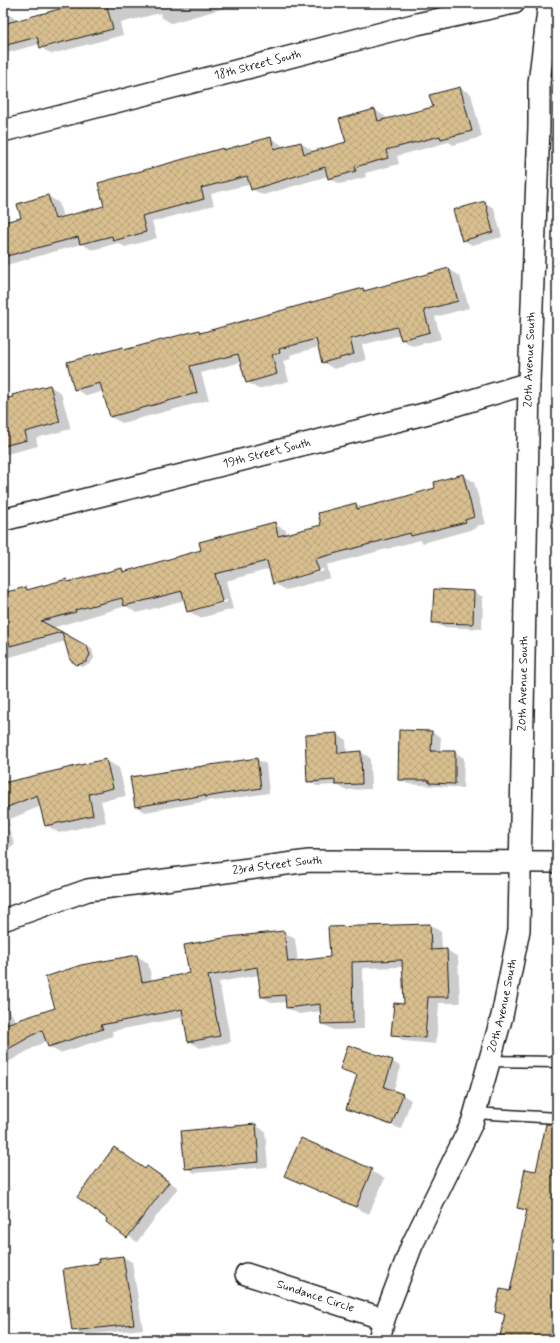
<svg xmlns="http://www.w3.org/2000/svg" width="560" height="1343" font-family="Mynerve,sans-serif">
	<defs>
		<pattern id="building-cross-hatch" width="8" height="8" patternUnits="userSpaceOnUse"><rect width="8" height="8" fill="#d9bf8f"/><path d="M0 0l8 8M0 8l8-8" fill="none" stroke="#baa47b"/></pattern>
	</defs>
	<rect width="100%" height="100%" fill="#fff"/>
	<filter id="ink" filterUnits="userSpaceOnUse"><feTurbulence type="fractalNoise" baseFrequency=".025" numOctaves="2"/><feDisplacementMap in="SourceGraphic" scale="8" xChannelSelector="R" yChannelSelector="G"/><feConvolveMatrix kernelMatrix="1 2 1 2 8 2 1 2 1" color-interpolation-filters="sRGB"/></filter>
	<g filter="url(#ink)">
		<g fill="#0003" fill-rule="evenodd">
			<path d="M86,3H243L171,23L161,17L160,13L120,23L123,35L52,54L41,48L40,44L3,54V16L9,15L20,21Z"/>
			<path d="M460,88L471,94L482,137L453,145L449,142L397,156L399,164L365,173L366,177L340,184L329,178L328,176L263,195L252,189L250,184L211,194L214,205L152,222L157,238L125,247L118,243L92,250L82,244L3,266V223L22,218L48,196L59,203L63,218L105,207L223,149L225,151L271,138L282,145L283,148L301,143L312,150L313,152L347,143L375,110L386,117L387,120L434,107Z"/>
			<path d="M485,203L494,208L502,237L472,245L463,240Z"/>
			<path d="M449,269L460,276L469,308L435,317L441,339L413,346L402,340L400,335L362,345L366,360L334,369L323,362L319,347L290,355L291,359L283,361L289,381L258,389L247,382L241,362L201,373L209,400L122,423L111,417L104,391L87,396L75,389L123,348L127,350L199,331L203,334L363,289L367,291Z"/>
			<path d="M50,386L61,393L71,429L36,438L38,446L3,455V400Z"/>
			<path d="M463,475L474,482L486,524L476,526L477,528L423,543L420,540L327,565L330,578L286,590L274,583L270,569L226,581L233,609L200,618L188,611L185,600L137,613L126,606L52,628L92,649L94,658L90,664L82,667L78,664L66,641L3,659V595L26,588L30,591L67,581L70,582L121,569L127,572L202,550L274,524L286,530L287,535L322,525L356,504L364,509L437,488ZM323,569L324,571L282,582V580ZM227,600V602L196,610V608Z"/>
			<path d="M474,592L483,597L482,629L443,627L433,622Z"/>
			<path d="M432,732L441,737L440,752H455L464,758L463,788L408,784L399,779Z"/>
			<path d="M337,734L346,740L347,753L361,752L370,758L371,789L345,790L337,785L317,786L308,781Z"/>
			<path d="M256,759L266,764L269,793L215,801L213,800L145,812L135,806Z"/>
			<path d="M106,760L119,768L126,796L101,801L106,822L59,833L46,825L41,806L8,820L10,825L8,827L15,845L3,850V778L10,782Z"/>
			<path d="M430,925L441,932L442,950H447L458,957L460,1003H439L436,1044L404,1041L392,1034L405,1005L403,967L363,968L364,1029L334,1030L322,1024V1011L299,1014L287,1008V1002L273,1003L262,997L259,975L219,982L231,1042L200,1048L189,1041L185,1017L112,1031L113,1036L60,1053L49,1047L47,1040L3,1065V1004L8,1007L16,1022L57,1008L137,956L148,963L152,981L190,974L284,932L295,939L298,962L331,958L329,928Z"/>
			<path d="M392,1061L401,1067L393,1092L401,1095L391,1126L356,1113L347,1108L358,1076L341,1068Z"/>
			<path d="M403,1095L411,1100L401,1129L393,1126Z"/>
			<path d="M255,1125L265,1131L268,1167L195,1173L186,1168Z"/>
			<path d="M301,1139L385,1178L369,1214L285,1175Z"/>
			<path d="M557,1144V1340H500L505,1317L496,1312L510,1292L528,1213L518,1207L536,1172Z"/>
			<path d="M114,1148L146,1170L148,1167L157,1172L178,1188L137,1242L107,1221Z"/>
			<path d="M123,1257L132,1262L143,1329L83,1335L73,1330L100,1264Z"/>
		</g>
		<g fill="url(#building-cross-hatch)" stroke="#1c1c1c">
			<path d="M82,3H106L113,29L40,48L37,37L3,46V24Z"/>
			<path d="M460,87L472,131L441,139L440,136L386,150L388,158L355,167L356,171L328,179L325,167L251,190L247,176L201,188L204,199L142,216L146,232L113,241L112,236L80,244L78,237L3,257V222L21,218L17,204L48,195L55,219L104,206L98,183L223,148V150L271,137L274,149L301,142L304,154L346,142L339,119L375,109L378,121L433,107L429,95Z"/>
			<path d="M485,201L493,232L462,241L453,210Z"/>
			<path d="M449,268L458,301L424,310L430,332L401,340L397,327L350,339L354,354L322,363L316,339L279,349L280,353L272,355L277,374L246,383L238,354L190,366L197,393L110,417L100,383L74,390L67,362L123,347L124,350L199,330L200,333L363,288L364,291Z"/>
			<path d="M50,385L60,422L25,432L27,440L3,446V399L13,397L12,395Z"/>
			<path d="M463,474L474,517L465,520L466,522L411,536L410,533L315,559L319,571L273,584L267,561L215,574L222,602L187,612L182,591L124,606L122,598L75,610L76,612L41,621L62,632L10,646L3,619V593L26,587L27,590L67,579L68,582L122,568L123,572L201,550L199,542L275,522L278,536L321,525L318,513L356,503L357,509L400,498L435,488L434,482Z"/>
			<path d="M434,589L474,591L473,624L432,623Z"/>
			<path d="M62,632L87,646L90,655L86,662L77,665L70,660Z"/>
			<path d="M399,730L432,731L431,751H455V784L429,783V780H398Z"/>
			<path d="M337,733L338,753L361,751L362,784L335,785V780L307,782L305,735Z"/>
			<path d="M257,758L261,788L205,797V795L135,807L130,777Z"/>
			<path d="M106,759L113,788L89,794L93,815L45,826L37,795L3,809V783Z"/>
			<path d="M430,924L431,950L447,949L449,997H428L425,1038L391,1035L394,1003L404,1004L402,960L352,962L353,1023L321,1024L320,1004L286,1008L285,995L261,997L257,967L208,976L220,1036L188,1042L182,1009L101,1025L103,1029L48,1047L42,1030L3,1052V1025L55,1008L45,977L81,965L137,955L142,982L189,973L184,945L229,937L284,931L288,962L330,957L328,927Z"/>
			<path d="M348,1045L393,1060L384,1087L403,1094L392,1125L346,1109L357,1075L340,1069Z"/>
			<path d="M256,1124L259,1162L185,1169L181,1131Z"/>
			<path d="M546,1124H557V1340H499L505,1314L495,1312L500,1289L510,1291L527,1210L517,1208L525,1169L536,1171Z"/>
			<path d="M301,1138L372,1169L356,1207L284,1176Z"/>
			<path d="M114,1147L145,1169L147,1166L169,1182L127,1238L106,1222L107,1219L77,1197Z"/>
			<path d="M123,1256L134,1324L72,1331L63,1269L99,1263L98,1259Z"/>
		</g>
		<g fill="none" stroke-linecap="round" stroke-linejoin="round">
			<defs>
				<g id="service">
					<path d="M488,1061L557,1062"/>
					<path d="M475,1113L557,1118"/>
				</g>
				<g id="minor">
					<path id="s1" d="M3,131L417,24L514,3"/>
					<path id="s2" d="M3,520L436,411L529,383"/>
					<path id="s3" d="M3,920L88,890L309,861L557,862"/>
					<path id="s4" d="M246,1274L384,1319"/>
					<path id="s5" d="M379,1340L384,1319L412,1245L472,1123L502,1016L519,930L529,383L539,126V83L549,3"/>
				</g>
			</defs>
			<use href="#service" stroke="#1c1c1c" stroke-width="13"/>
			<use href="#minor" stroke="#1c1c1c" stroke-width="24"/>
			<use href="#service" stroke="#fff" stroke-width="10"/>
			<use href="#minor" stroke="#fff" stroke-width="21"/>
		</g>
	</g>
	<g text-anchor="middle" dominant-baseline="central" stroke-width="3" stroke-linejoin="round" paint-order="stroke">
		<g font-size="12" fill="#1c1c1c" stroke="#fff">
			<text stroke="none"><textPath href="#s1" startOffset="263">18th Street South</textPath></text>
			<text stroke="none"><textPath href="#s5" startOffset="1006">20th Avenue South</textPath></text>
			<text stroke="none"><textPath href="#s2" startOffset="272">19th Street South</textPath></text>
			<text stroke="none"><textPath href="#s5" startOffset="682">20th Avenue South</textPath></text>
			<text stroke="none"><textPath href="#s3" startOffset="281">23rd Street South</textPath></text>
			<text stroke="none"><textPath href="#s5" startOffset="358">20th Avenue South</textPath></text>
			<text stroke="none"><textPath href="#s4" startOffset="73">Sundance Circle</textPath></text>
		</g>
	</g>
	<rect width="560" height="1343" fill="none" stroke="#fff" stroke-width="16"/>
	<rect x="8" y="8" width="544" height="1327" fill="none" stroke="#1c1c1c" stroke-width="1.5" filter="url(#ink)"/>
</svg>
